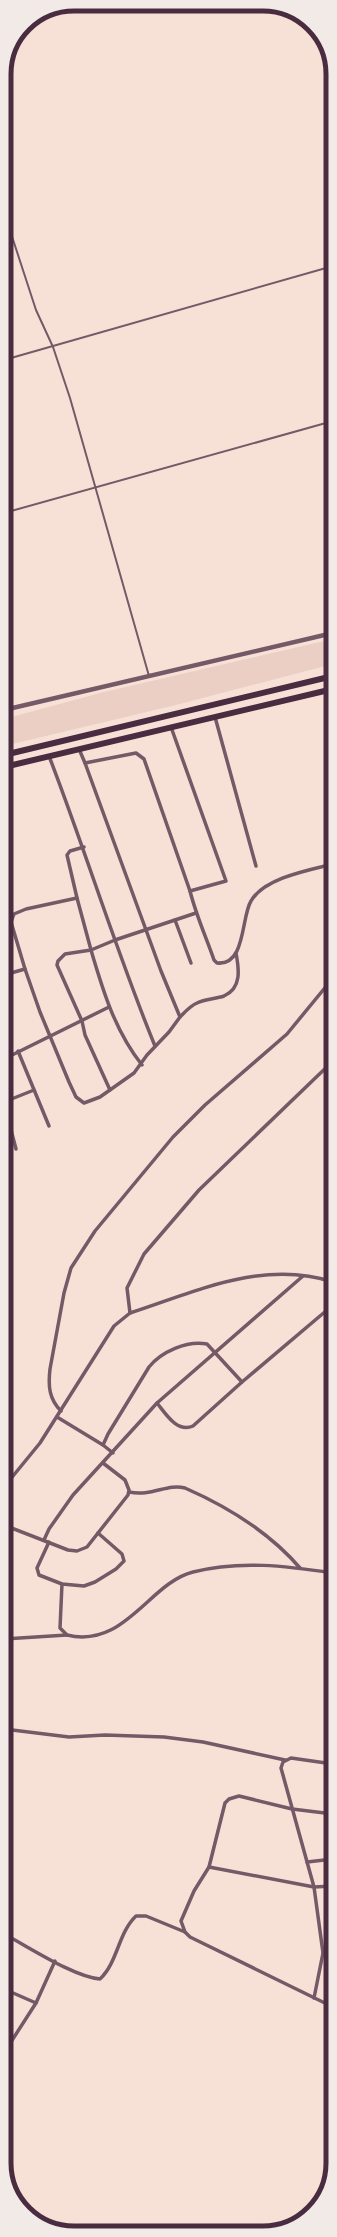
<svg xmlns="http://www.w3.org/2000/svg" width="337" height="2237" font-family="'Exo 2',sans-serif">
	<rect width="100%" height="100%" fill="#f7e1d7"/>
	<path fill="#ebcfc5" d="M333,639V664L176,705L4,746V719L104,692Z"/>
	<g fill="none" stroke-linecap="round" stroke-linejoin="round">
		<g stroke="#755966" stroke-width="2">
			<path d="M4,212L36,310L53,347L70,398L149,676"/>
			<path d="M4,360L333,266"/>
			<path d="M4,513L333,421"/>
		</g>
		<g stroke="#755966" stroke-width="3.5">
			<path d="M215,717L256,866"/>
			<path d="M171,727L226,881L190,891"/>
			<path d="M79,749L85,763L136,753L144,759L190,891C196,915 206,937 214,960L217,963C246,966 241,917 251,901C264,878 309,870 333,864"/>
			<path d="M49,756C86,852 116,951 155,1046"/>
			<path d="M77,898L67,855L70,851L84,847"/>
			<path d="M175,920L191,963"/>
			<path d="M25,969L11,922L14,914L26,909L77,898L91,950L65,954L58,961L57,965L82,1021L85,1035L110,1090"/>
			<path d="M4,975L25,969L40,1012L69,1082L76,1097L84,1103L100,1097L134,1073L147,1055L169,1032L180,1017L161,971L85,763"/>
			<path d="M180,1017C185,1012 190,1006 197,1003C205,999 215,999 224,996C242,988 239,969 236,953"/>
			<path d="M18,1051L49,1126"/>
			<path d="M4,1059L109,1007"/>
			<path d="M142,1065C115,1031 103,991 91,950L115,940L196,913"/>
			<path d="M4,1102L34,1090"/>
			<path d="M4,1103L16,1149"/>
			<path d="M130,1313L127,1288L144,1254L199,1190L333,1061"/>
			<path d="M157,1403C166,1414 177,1433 193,1426L242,1382L333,1305"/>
			<path d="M61,1411C49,1399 48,1386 50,1369L64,1293L71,1268L95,1231L173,1137L205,1105L287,1034L333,978"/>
			<path d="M57,1417L103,1445"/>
			<path d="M113,1453L103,1445L108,1434L149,1367C161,1352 187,1340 207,1344L242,1382"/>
			<path d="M4,1487L40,1443L114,1326L130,1313C195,1292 263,1259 333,1282"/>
			<path d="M129,1492C152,1497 167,1483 185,1488C226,1506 270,1533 300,1568"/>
			<path d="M4,1525L68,1550L77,1551L87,1547L128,1495L129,1490L125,1480L103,1463"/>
			<path d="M44,1540L49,1529L73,1495L157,1403L303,1276"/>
			<path d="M49,1542L37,1568L39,1575L62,1584L84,1586L95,1582L116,1569L124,1561L122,1554L98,1533"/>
			<path d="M62,1584L60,1628L67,1635C125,1649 149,1583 193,1572C239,1560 287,1566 333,1573"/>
			<path d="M4,1639L67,1635"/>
			<path d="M4,1729L69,1737L105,1735L164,1737L203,1742L285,1760"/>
			<path d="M307,1862L333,1859"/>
			<path d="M209,1867L225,1803L229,1799L239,1796L292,1809L333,1814"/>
			<path d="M333,1886L314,1887L209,1867L194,1891L181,1921L185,1932L190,1937L333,2007"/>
			<path d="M4,1934C29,1947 74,1977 100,1979C118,1962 118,1933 136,1916H146L185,1932"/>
			<path d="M323,1953L333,1958"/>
			<path d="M4,1989L36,2003L55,1961"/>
			<path d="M314,1998L323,1953L314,1887L281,1768L283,1762L291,1758L333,1764"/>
			<path d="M4,2044L9,2045L36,2003"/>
		</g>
		<path stroke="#755966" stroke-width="4.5" d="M4,710L333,633"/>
		<g stroke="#4a2c40" stroke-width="6">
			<path d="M4,755L333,676"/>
			<path d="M4,767L333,689"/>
		</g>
	</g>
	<path d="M0 0H337V2237H0ZM74 11H263A63 63 0 0 1 326 74V2163A63 63 0 0 1 263 2226H74A63 63 0 0 1 11 2163V74A63 63 0 0 1 74 11Z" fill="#f1eae7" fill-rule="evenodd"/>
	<path fill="none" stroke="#4a2c40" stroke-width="5" d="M74 11H263A63 63 0 0 1 326 74V2163A63 63 0 0 1 263 2226H74A63 63 0 0 1 11 2163V74A63 63 0 0 1 74 11Z"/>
</svg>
